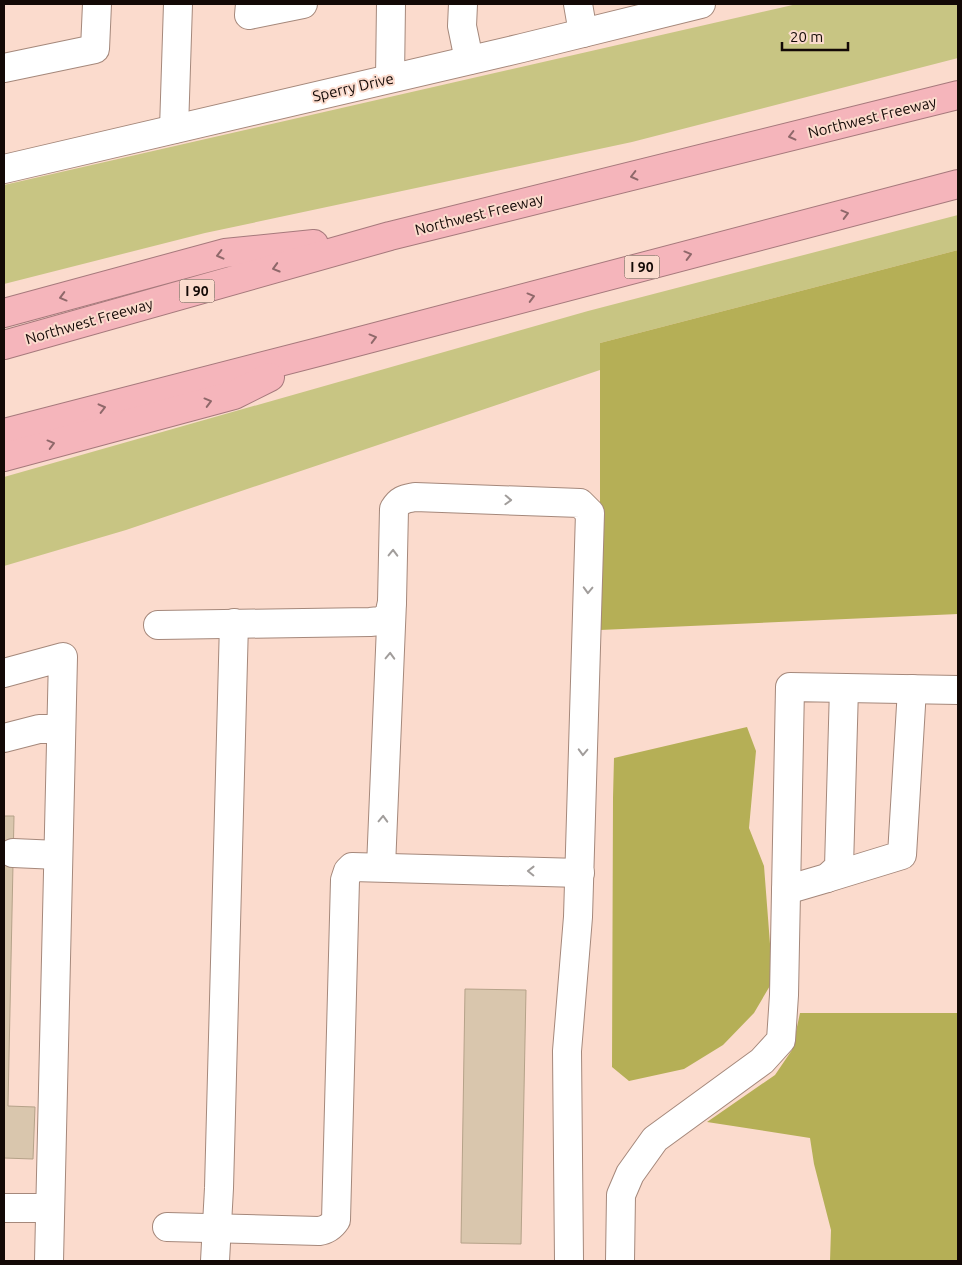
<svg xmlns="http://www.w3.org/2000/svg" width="962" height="1265" font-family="Ubuntu,sans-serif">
	<rect width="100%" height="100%" fill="#fbdbcd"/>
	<g fill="#c8c583">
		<path d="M797,4H958V58L632,142L205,233L4,284V185Z"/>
		<path d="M958,215V250L600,343V370L126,530L4,566V477L588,311Z"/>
	</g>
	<g fill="#b5af56">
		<path d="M958,250V614L600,630V343Z"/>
		<path d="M747,727L756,751L749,828L764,866L771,957V984L754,1013L723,1045L684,1069L629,1081L612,1067L613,798L614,758Z"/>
		<path d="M800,1013H958V1261H830L831,1230L814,1164L810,1138L707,1122L775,1075L792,1050Z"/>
	</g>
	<g fill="#d9c6ad" stroke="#b5a289">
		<path d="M4,816H14L8,1106L35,1107L33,1159L4,1158Z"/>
		<path d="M465,989L526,990L521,1244L461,1243Z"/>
	</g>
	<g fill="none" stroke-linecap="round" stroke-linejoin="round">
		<defs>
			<g id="minor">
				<path d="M250,4L249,15L303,4"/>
				<path d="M463,4L462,26L469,60"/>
				<path d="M578,4L583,33"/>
				<path d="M4,68L95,49L97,4"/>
				<path d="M390,78L391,4"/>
				<path d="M174,129L178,4"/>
				<path d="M4,169L522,48L701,4"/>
				<path d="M158,625L370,622L380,621L389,616L392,602"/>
				<path d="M4,673L63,657L49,1261"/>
				<path d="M4,738L39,729H61"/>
				<path d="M13,853L58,855"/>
				<path d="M381,867L392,602L394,509C400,499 405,499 415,497L580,503L590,513L578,917L567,1051L569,1261"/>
				<path d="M827,878L902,855L912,689"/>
				<path d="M786,890L827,878L839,867L844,688"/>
				<path d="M4,1208H50"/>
				<path d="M167,1227L319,1231C327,1230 332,1226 336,1220L345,880L348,871L352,867L580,873"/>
				<path d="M215,1261L219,1188L234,623"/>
				<path d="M620,1261L621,1195L630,1174L655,1139L762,1061L781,1040L784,995L790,687L958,690"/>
			</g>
			<g id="highway">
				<path d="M4,313L225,253L314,244"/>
				<path d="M4,345L390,236L958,95"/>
				<path d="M4,433L326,350L958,184"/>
				<path d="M4,457L234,395L270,377"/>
			</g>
		</defs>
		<use href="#minor" stroke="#a5887b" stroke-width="30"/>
		<use href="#highway" stroke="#a6797c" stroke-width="30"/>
		<use href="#minor" stroke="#fff" stroke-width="28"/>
		<use href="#highway" stroke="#f5b5bb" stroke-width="28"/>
	</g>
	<defs><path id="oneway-chevron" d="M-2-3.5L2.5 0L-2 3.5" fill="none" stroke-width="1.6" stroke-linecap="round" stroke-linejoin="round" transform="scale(1.25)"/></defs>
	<g stroke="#8f686a">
		<use href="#oneway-chevron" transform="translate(792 136) rotate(166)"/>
		<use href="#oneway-chevron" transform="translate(634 176) rotate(166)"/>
		<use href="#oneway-chevron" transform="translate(845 214) rotate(-15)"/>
		<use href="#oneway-chevron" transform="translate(220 255) rotate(166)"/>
		<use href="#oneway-chevron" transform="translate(688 255) rotate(-15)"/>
		<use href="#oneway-chevron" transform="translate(276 268) rotate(164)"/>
		<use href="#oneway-chevron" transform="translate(63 297) rotate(165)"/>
		<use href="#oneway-chevron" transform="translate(531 297) rotate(-15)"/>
		<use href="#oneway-chevron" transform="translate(373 338) rotate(-15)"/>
		<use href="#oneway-chevron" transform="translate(208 402) rotate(-15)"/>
		<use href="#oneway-chevron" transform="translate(102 408) rotate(-14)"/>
		<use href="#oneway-chevron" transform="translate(51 444) rotate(-15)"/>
	</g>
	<g stroke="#a19d9b">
		<use href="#oneway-chevron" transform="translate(508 500) rotate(2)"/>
		<use href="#oneway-chevron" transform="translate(393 553) rotate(-89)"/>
		<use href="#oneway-chevron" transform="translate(588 590) rotate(92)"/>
		<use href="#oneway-chevron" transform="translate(390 656) rotate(-88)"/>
		<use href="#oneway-chevron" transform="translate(583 752) rotate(92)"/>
		<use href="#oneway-chevron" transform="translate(383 819) rotate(-88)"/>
		<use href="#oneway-chevron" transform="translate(531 871) rotate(-179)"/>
	</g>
	<g text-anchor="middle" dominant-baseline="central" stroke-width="4" stroke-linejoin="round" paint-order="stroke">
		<g fill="#fbdbcd" stroke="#594842" stroke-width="1">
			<rect x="624.5" y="255.5" width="35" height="23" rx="4"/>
			<rect x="179.5" y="279.5" width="35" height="23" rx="4"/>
		</g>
		<g font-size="14" font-weight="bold" fill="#130906">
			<text x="642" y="267">I 90</text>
			<text x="197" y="291">I 90</text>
		</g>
		<g font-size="15" fill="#130906" stroke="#fbdbcd">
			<text transform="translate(353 87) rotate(-13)">Sperry Drive</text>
			<text transform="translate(872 117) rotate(-14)">Northwest Freeway</text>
			<text transform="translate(479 214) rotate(-14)">Northwest Freeway</text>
			<text transform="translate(89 321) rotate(-16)">Northwest Freeway</text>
		</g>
	</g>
	<rect width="962" height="1265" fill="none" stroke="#130906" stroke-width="10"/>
	<path d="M782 42v8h66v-8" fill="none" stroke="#130906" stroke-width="2.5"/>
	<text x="790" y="42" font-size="15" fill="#130906" stroke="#fbdbcd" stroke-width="4" paint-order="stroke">20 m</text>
</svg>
